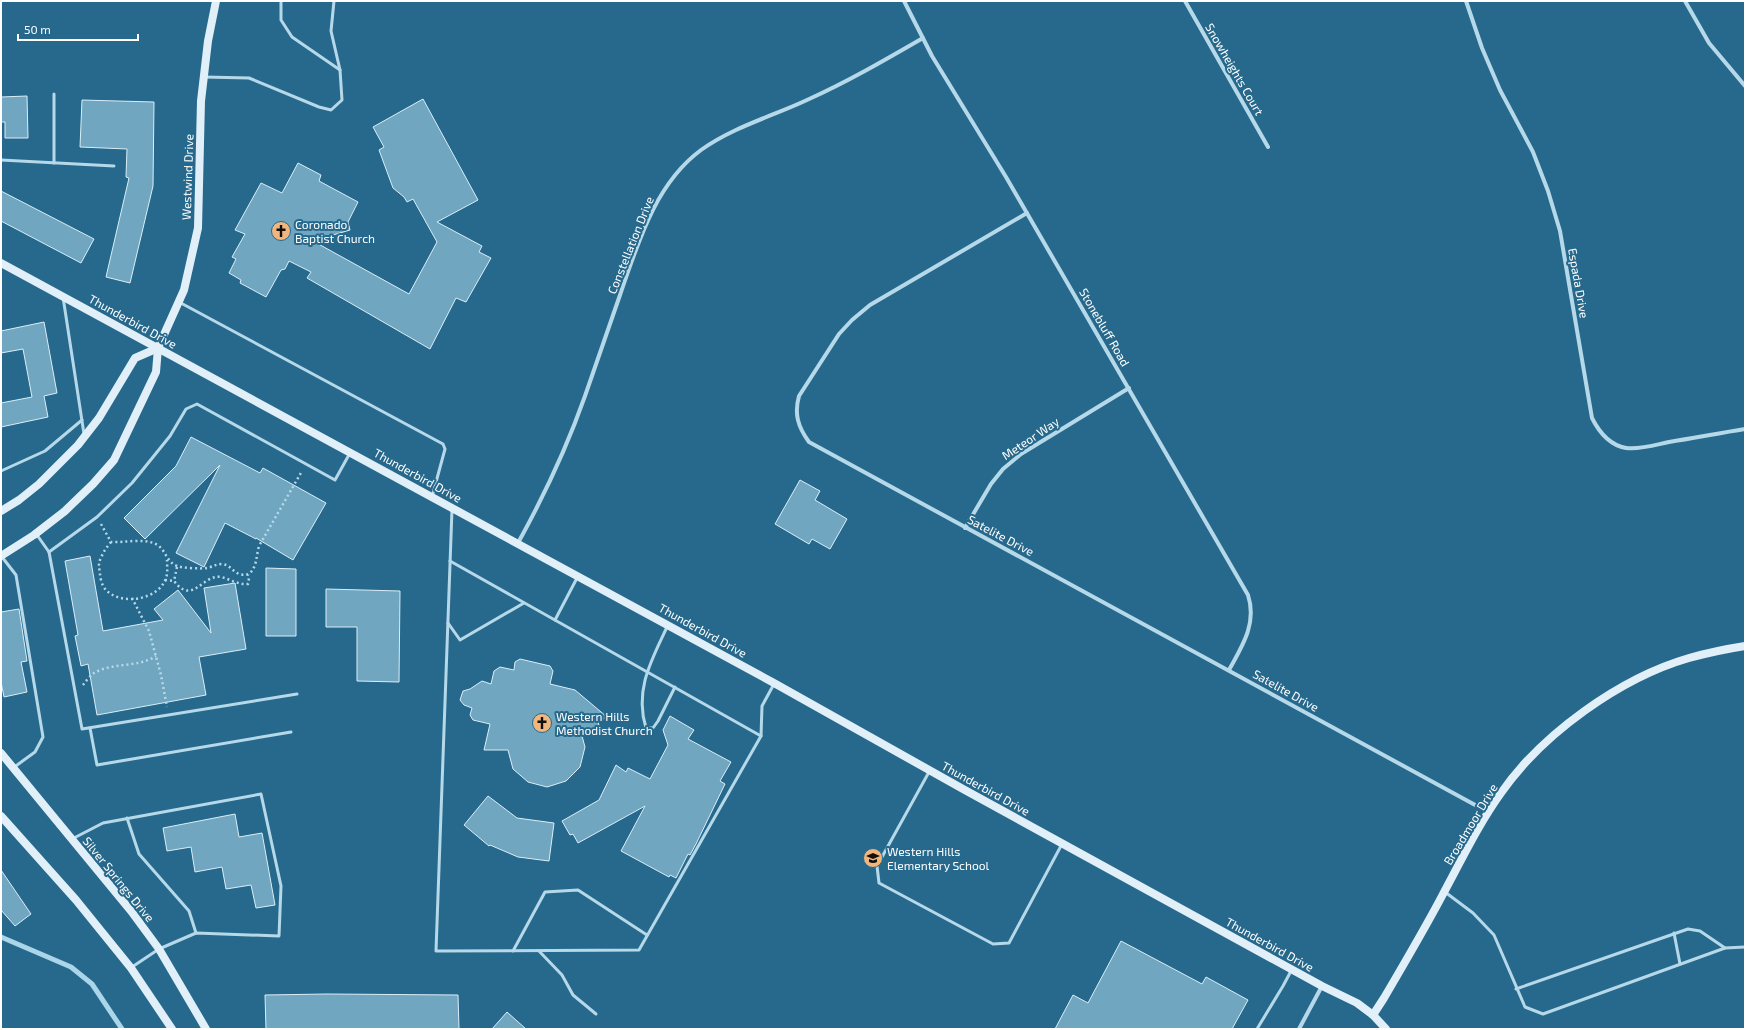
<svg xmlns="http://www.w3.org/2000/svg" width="1746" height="1030" font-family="'Exo 2',sans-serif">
	<rect width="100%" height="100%" fill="#27698c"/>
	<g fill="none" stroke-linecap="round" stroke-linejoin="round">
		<path stroke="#abd6ea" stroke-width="5" d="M1,937L71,967L92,984L122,1029"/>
	</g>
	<g fill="#70a6c0" stroke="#daeef8">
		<path d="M27,96L28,138H5V122H1V97Z"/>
		<path d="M423,99L478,200L437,222L482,246L479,252L491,258L466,302L456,298L430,349L307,278L311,272L289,261L285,269L281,270L266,297L240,283L241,280L229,273L236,259L232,257L245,234L235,230L261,183L282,193L298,163L321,175L319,181L358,202L348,222L350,230L313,241L409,294L437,242L413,199L407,202L404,197L393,188L379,150L384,147L373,127Z"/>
		<path d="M82,100L154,102L153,186L130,283L106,277L129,178L126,177L127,149L80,147Z"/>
		<path d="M1,191L94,239L81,263L1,221Z"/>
		<path d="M44,322L57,393L44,396L48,417L1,427V403L32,397L23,349L1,353V331Z"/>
		<path d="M191,437L260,473L263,468L326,503L293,560L256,538V539L225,523L204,567L176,553L220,465L145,539L124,518L176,466Z"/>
		<path d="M800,480L820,491L815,500L847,519L830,549L812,539L809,544L775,524Z"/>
		<path d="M90,556L103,631L163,620L154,609L178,590L211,633L204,588L235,583L246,649L199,657L206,695L97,715L88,664L81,666L75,636L78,635L65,561Z"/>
		<path d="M266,568L296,569V636H266Z"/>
		<path d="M326,589L400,591L399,682L357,681V627H326Z"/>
		<path d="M19,609L27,661L21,662L27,692L4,697L1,682V612Z"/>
		<path d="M520,659L550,666L553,671L550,684L575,690L607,717L598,722L599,725L582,736L585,747L580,767L566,781L547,787L528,782L513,769L508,750H484L490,724L473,720L470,715L472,708L464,705L460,700L463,691L470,689L482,681L491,684L494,671L500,667L514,670L515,662Z"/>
		<path d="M670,716L694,730L688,739L731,762L720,781L725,784L696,844L690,855L688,854L676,878L670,875L669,877L621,851L645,806L578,843L573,834L570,835L562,821L599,800L616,765L626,772L628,768L650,779L668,745L663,730Z"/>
		<path d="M488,796L517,818L554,823L549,861L518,857L490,845L489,846L464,825Z"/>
		<path d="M235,814L239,837L262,833L275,905L256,908L251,885L226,889L222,867L195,872L191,847L167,851L163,828Z"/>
		<path d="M1,870L31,914L15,926L1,910Z"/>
		<path d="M1121,941L1202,984L1206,977L1248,1000L1232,1029H1055L1073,995L1088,1003Z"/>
		<path d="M327,994L458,995L459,1029H266L265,995Z"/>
		<path d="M507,1012L526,1029H492Z"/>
	</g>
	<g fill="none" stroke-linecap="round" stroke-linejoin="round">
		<g stroke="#b6d9ea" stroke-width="2.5" stroke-dasharray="2 3" stroke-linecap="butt">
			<path d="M101,524L111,542C124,543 147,537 159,546C166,552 167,562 177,566C182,568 201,569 207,568C212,567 216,564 222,564C233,565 234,578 249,574C257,567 256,557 259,546L302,471"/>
			<path d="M111,542C107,547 103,552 101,558C98,563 99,567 100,573C100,578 102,586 106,590C121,606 159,600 166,578C168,572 167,566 167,560"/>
			<path d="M177,567L174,581C193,606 202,574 221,577C230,579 238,585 248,584L249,578L248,575"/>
			<path d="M165,580L174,581"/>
			<path d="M132,598L149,631L161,675L167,707"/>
			<path d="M83,685C86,681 90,676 94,673C113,662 138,668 156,656"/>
		</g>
		<g stroke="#b6d9ea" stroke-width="3">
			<path d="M281,1V20L292,37L340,70"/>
			<path d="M204,77L249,78L319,107L331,110L342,100L340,70L331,31L334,1"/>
			<path d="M1,160L114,166"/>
			<path d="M54,163V94"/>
			<path d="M63,297L84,434"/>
			<path d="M179,302L443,444L445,449L432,497"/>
			<path d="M1,471L45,451L82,420"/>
			<path d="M452,509L436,951L639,950L761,736L762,706L774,684"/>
			<path d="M37,535L49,552L82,729L297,694"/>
			<path d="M49,552L97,517L132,483L170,436L186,409L197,404L335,480L350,453"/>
			<path d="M2,557L16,575L43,737L35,752L13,768"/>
			<path d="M450,561L761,736"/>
			<path d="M555,620L577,578"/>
			<path d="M448,623L460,640L524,603"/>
			<path d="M667,627C652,659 634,690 646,728H653L658,721L675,687"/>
			<path d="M90,728L97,765L291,732"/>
			<path d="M929,772L877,866L879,883L993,944L1009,943L1062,844"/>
			<path d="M127,818L139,854L189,911L196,933"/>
			<path d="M72,839L103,823L261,794L281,886L279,936L196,933L159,949L132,967"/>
			<path d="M1445,892L1473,913L1494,935L1525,1007L1543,1014L1725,948L1745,947"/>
			<path d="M1674,933L1680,964"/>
			<path d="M513,951L545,892L578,890L647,935"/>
			<path d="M539,951L562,975L573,995L596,1014"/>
			<path d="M1516,989L1688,929L1700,931L1725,948"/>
			<path d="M1257,1029L1283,986L1291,971"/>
		</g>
		<g stroke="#b6d9ea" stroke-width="4">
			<path d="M904,1L932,56L1006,177L1248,595C1257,623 1243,645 1229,670"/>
			<path d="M1185,1L1268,147"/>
			<path d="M1466,1L1482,48L1500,90L1533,152L1548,191L1560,231L1592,418C1599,432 1609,445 1626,448C1639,450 1655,445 1669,442C1694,438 1720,433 1745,429"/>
			<path d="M1685,1L1709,43L1745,86"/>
			<path d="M1027,213L870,305L852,320L839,334L799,396C794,414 798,427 809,442L1488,812"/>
			<path d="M965,528L991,484L1003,469L1021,454L1129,388"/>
			<path d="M518,543C544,496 567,447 585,396C597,362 608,329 620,295C638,243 655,184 701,150C733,127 773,116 807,100C847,82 885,60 923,38"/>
			<path d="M1299,1029L1322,986"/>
		</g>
		<g stroke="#e1f0f8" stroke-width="8">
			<path d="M1,263L774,683L963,789L1322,986L1357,1003L1373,1015L1386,1029"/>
			<path d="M1,511L19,500L39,484L78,445L99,418L135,358L158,348"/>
			<path d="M1,556L34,535L65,511L93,484L114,460L156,372L158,348L184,290L198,228L201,101L208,41L216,1"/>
			<path d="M1,753L131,911L159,949L206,1029"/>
			<path d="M1,816L76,900L131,968L172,1029"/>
			<path d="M1373,1015L1384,998C1404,964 1424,930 1442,896C1461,861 1478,825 1501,793C1542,734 1620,678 1689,658C1707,653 1726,649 1745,646"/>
		</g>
	</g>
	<defs>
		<symbol id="church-disc" viewBox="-11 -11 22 22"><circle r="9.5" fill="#f2b67c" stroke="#27698c"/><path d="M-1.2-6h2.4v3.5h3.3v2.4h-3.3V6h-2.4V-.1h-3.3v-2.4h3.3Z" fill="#111"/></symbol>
		<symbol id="school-disc" viewBox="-11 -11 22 22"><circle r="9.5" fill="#f2b67c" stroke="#27698c"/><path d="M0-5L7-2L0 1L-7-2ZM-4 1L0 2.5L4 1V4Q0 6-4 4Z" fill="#111"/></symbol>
	</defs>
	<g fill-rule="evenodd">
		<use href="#church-disc" x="270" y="220" width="22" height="22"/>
		<use href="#church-disc" x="531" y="712" width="22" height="22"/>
		<use href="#school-disc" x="862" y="847" width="22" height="22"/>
	</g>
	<g text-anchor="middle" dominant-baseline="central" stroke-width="4" stroke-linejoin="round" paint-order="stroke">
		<g font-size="12" fill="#fff" stroke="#27698c">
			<text transform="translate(1235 69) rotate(60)">Snowheights Court</text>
			<text transform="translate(187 177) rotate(-88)">Westwind Drive</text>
			<text transform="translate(630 245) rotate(-68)">Constellation Drive</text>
			<text transform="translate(1579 283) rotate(80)">Espada Drive</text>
			<text transform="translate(133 321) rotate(29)">Thunderbird Drive</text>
			<text transform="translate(1105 327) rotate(60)">Stonebluff Road</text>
			<text transform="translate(1030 438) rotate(-34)">Meteor Way</text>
			<text transform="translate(418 475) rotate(29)">Thunderbird Drive</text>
			<text transform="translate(1001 535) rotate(28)">Satelite Drive</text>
			<text transform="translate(703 630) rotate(29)">Thunderbird Drive</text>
			<text transform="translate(1286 690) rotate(29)">Satelite Drive</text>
			<text transform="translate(986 788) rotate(29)">Thunderbird Drive</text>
			<text transform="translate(1470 824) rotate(-59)">Broadmoor Drive</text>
			<text transform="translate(119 879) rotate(51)">Silver Springs Drive</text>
			<text transform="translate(1270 944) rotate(29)">Thunderbird Drive</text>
		</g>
		<g font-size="12" fill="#fff" stroke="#27698c" text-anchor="start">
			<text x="295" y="224">Coronado<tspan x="295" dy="14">Baptist Church</tspan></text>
			<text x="556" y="716">Western Hills<tspan x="556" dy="14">Methodist Church</tspan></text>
			<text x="887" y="851">Western Hills<tspan x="887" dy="14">Elementary School</tspan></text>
		</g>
	</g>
	<rect width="1746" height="1030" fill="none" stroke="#ffffff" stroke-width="4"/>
	<path d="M18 34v6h120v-6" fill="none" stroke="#ffffff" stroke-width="2"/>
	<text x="24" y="34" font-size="12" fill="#ffffff" stroke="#27698c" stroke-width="3" paint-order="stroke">50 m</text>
</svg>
